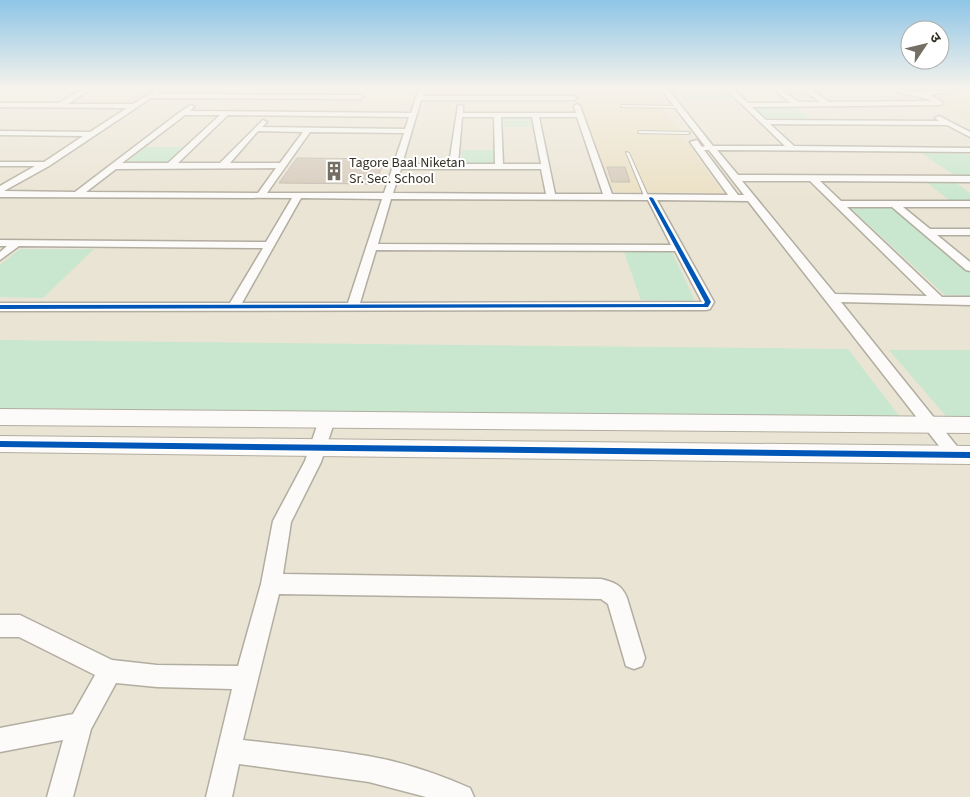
<svg xmlns="http://www.w3.org/2000/svg" width="970" height="797" font-family="'Source Sans 3','Noto Sans Devanagari',sans-serif">
	<rect width="100%" height="100%" fill="#eae4d4"/>
	<g fill="#ebe0c4">
		<path d="M574,88H648L723,193L614,192Z"/>
		<path d="M962,91L970,93V120L922,96L945,95Z"/>
	</g>
	<g fill="#c9e7ce">
		<path d="M474,88H567L570,97L474,96Z"/>
		<path d="M674,88H723L736,101H684Z"/>
		<path d="M753,106H795L812,120L767,119Z"/>
		<path d="M504,116L530,117L532,127H504Z"/>
		<path d="M145,147H184L168,162H128Z"/>
		<path d="M462,150H494L495,164H462Z"/>
		<path d="M921,153L967,154L970,156V175H954Z"/>
		<path d="M926,182L956,183L970,193V200H949Z"/>
		<path d="M849,207H891L970,273V296L945,295Z"/>
		<path d="M20,249H94L43,298L0,297V265Z"/>
		<path d="M624,252H672L695,301L641,300Z"/>
		<path d="M0,340L848,349L900,417L0,408Z"/>
		<path d="M889,350H970V416H946Z"/>
	</g>
	<g fill="#d6cabb" stroke="#c2bbb0">
		<path d="M297,158L385,159L375,184L279,183Z"/>
		<path d="M607,167H625L630,182H612Z"/>
	</g>
	<g fill="none" stroke-linecap="round" stroke-linejoin="round">
		<defs>
			<g id="lane">
				<path d="M622,105L677,106L679,107L677,108L621,107Z"/>
				<path d="M639,131L688,132L690,133L688,134L638,133Z"/>
				<path d="M626,152L629,153L649,198V199L645,198Z"/>
			</g>
			<g id="street">
				<path d="M0,88H4L0,91Z"/>
				<path d="M85,88H93L68,104H133L157,89L160,91L157,94L360,95L363,97L360,99L151,98L49,166L4,191L75,192L180,112L191,105L194,107L190,111L411,113L419,88H425L423,96H574L577,98L574,100H421L402,164H449L458,105L463,106V113H576L574,106L577,104L580,106L612,194L728,195L690,142L697,140L702,147L705,146L660,88H667L713,146H785L725,88H732L748,103H790L773,88H780L798,102H820L801,88H809L829,102L931,101C919,94 904,97 892,88L918,92L965,88L930,95L942,102V104L940,105L752,107L766,120L939,121L935,118L939,116L970,132V137L947,125L770,124L794,146L970,148V152L717,150L738,175L970,176V182L820,181L841,201H970V207H903L930,229H970V235H937L970,262V271L966,270L892,207H847L942,297H970V305L841,302L964,455L962,460L956,462L950,460L748,201L657,200L714,302L710,309L706,310L0,311V303H230L263,248L19,246L0,260V252L7,246H0V240L266,242L292,198L0,197V186L35,166H0V162H44L83,136L0,135V131L90,132L127,108L0,107V103H59ZM185,115H220L168,163H122ZM228,115L409,117L405,129L262,127L267,122L263,120L220,163H178ZM462,117H494L495,164H458ZM501,117H532L541,164H503ZM539,117H577L603,194H555ZM258,131L303,132L280,163H230ZM310,132L404,133L384,193H267ZM704,150H709L744,195H738ZM276,168L258,193L86,192L116,169ZM401,169H541L546,194L393,193ZM742,181H810L927,296L835,294ZM301,198L382,199L348,303H242ZM391,199L648,200L671,245L378,244ZM376,250L675,251L702,302L360,303Z"/>
				<path d="M327,414L333,416L335,420L321,462L291,522L283,574L601,579C614,582 622,585 627,598L645,658L642,666L634,669L626,666L608,604L601,599L279,594L243,740C285,745 327,749 368,756C403,762 438,774 470,788L474,797H426L369,782L239,764L232,797H206L232,689L157,687L116,683L91,729L73,797H47L63,740L0,752V728L73,714L95,675L19,637H0V615H20L112,660L157,665L238,666L261,584L273,521L305,461L319,420L321,416Z"/>
			</g>
			<g id="secondary">
				<path d="M0,409L970,417V433L0,425Z"/>
				<path d="M0,436L970,446V464L0,452Z"/>
			</g>
		</defs>
		<use href="#lane" stroke="#b2ada1" stroke-width="2"/>
		<use href="#street" stroke="#b2ada1" stroke-width="3"/>
		<use href="#secondary" stroke="#b2ada1" stroke-width="2"/>
		<use href="#lane" fill="#fcfbf9" fill-rule="evenodd"/>
		<use href="#street" fill="#fcfbf9" fill-rule="evenodd"/>
		<use href="#secondary" fill="#fcfbf9" fill-rule="evenodd"/>
		<defs>
			<g id="cycleway">
				<path d="M650,197L653,198L711,302L708,307L0,309V305L704,304L705,302L649,198Z"/>
				<path d="M0,441L970,452V458L0,447Z"/>
			</g>
		</defs>
		<use href="#cycleway" stroke="#fff" stroke-width="3"/>
		<use href="#cycleway" fill="#0057b8" fill-rule="evenodd"/>
	</g>
	<linearGradient id="sky" x2="0" y2="1"><stop stop-color="#8ec5e6"/><stop offset="0.44" stop-color="#f6f3ec"/><stop offset="1" stop-color="#f6f3ec" stop-opacity="0"/></linearGradient>
	<rect width="970" height="200" fill="url(#sky)"/>
	<defs>
		<symbol id="building-bare" viewBox="-9 -9 18 18"><path d="M-4-6H4V6H1V3H-1V6H-4ZM-2.5-4.3h1.7v1.8h-1.7ZM.8-4.3h1.7v1.8H.8ZM-2.5-1h1.7V.8h-1.7ZM.8-1h1.7V.8H.8Z" fill="#746f62" stroke="#fff" stroke-width="2.5" paint-order="stroke"/></symbol>
	</defs>
	<g fill-rule="evenodd">
		<use href="#building-bare" x="320" y="157" width="28" height="28"/>
	</g>
	<g text-anchor="middle" dominant-baseline="central" stroke-width="4" stroke-linejoin="round" paint-order="stroke">
		<g font-size="14" fill="#353025" stroke="#fff" text-anchor="start">
			<text x="349" y="163">Tagore Baal Niketan<tspan x="349" dy="16">Sr. Sec. School</tspan></text>
		</g>
	</g>
	<g transform="translate(925 45) rotate(55)"><circle r="24" fill="#ffffff" stroke="#aeaca8"/>
	<path d="M0-4L9 19L0 12L-9 19Z" fill="#746f62"/>
	<text y="-8" font-size="14" font-weight="bold" text-anchor="middle" fill="#353025">उ</text>
	</g>
</svg>
